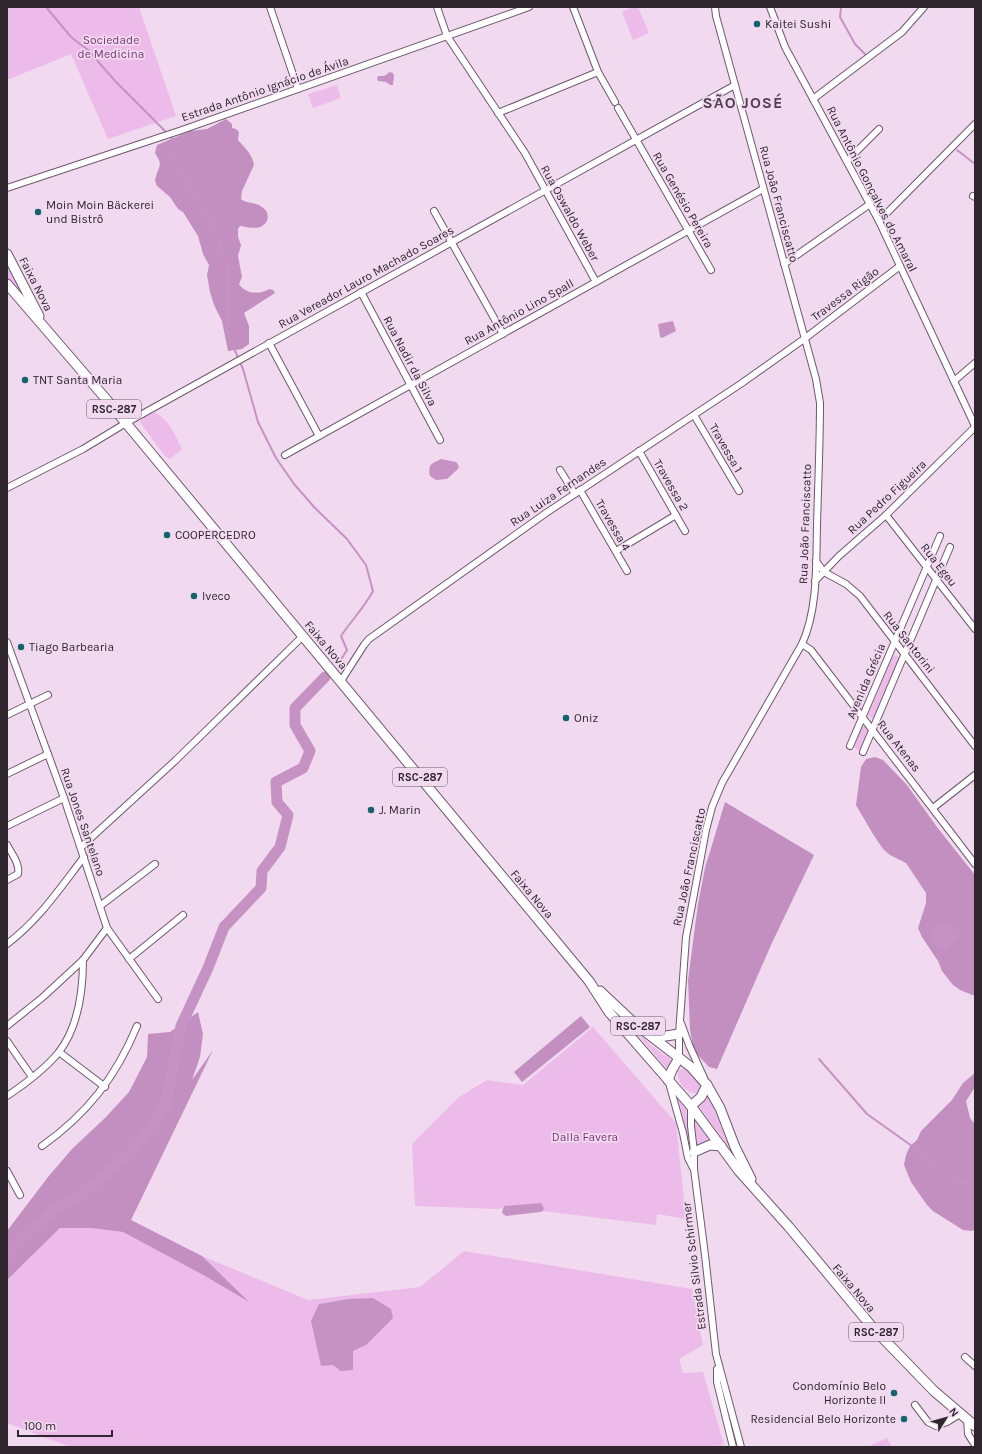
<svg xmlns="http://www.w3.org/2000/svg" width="982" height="1454" font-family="Karla,sans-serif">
	<rect width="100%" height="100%" fill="#f1daf0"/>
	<g fill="#ecbbea">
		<path d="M7,7H139L176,116L108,139L71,54L7,80Z"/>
		<path d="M633,7H638L649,33L633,40L622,12Z"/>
		<path d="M337,85L341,98L313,108L308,94Z"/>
		<path d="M7,260L9,263L29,307L7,278Z"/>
		<path d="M154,412C169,419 175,435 182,449L170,459L164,455L140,422L144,417Z"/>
		<path d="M895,655L900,658L875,717L872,718L869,717L868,715L892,658Z"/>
		<path d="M864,726L868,728L869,731L861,752L854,747L861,727Z"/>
		<path d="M629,1024L652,1046L673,1061L667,1069Z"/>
		<path d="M593,1027L676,1123L686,1219L657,1214L656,1225L543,1211L544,1208L504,1206L502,1208L497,1209L415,1206L412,1144L459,1097L487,1080L523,1085Z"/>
		<path d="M683,1068C692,1070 701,1080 701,1089L699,1093C687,1095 676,1082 678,1071Z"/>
		<path d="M708,1094L729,1148L699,1106Z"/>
		<path d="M678,1098L686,1106L689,1143Z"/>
		<path d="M694,1117L712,1141L697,1147Z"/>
		<path d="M60,1228H91L123,1232L205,1276L247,1301L202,1256L308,1300L420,1287L464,1251L692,1289L703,1345L679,1359L683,1373L703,1372L724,1445L713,1447H70L7,1423V1280Z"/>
		<path d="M887,1438L892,1447H867Z"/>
	</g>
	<g fill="#c28fc0">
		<path d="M226,119L232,124V128L236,129L239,132L238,140C246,149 252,154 254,165L242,191L241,199C247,204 256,202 262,207C270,212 270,223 260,227C255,229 246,227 240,226L238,229V237L241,245L238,256L242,277L239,284C245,294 260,295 269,289L273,290L275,293L244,313L249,326V344L242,349L228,351L222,321L214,305L210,292L207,275L209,265L203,254L198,236L183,212L178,209L170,197L157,186L155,181L156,176L160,165L159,160L155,153L157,145L190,131L207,129Z"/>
		<path d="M875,757L883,760L907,785L937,827L975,875V996L960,990L953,985L942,971L938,961L922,937L918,928L926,903V893L906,863L890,855L883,849L873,834L856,805L861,767L866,759Z"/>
		<path d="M725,802L814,855L771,945L717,1069L709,1067L694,1051L690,1030L688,980L698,904L705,868Z"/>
		<path d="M198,1012L203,1034L200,1057L192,1080L213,1050L131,1220L202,1256L249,1302L205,1276L123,1232L91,1228H60L7,1280V1231L48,1177L72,1149L105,1118L129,1092L147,1057L148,1034L170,1032Z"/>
		<path d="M581,1016L590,1027L522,1082L514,1072Z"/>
		<path d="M975,1073V1087L966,1101L970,1118L975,1124V1229L972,1231L963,1230L933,1211L927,1205L911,1182L904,1165L906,1155L910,1146L917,1140L921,1131L952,1100L963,1083Z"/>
	</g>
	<g fill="#c592c3">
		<path d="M390,72L393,73L394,76L393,85H390L386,82L378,81L377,79L378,76H384Z"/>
		<path d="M673,321L676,331L662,338L660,337L658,324Z"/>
		<path d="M441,459L456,462L459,466L458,469L447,479L436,480L430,476C428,464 431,464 441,459Z"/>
		<path d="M944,922L957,930L961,935L945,950L936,946L929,934L936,924Z"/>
		<path d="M541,1203L544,1208L543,1211L540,1212L506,1216L503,1214L502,1212L504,1206Z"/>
		<path d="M373,1298L391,1309L393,1318L366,1345L353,1351V1370L341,1371L333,1365L321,1366L311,1321L319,1304L349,1299Z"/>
	</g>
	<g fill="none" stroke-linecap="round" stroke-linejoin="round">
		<g stroke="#c592c3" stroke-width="2">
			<path d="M46,7L71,37L88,50L116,82L177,143L174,160L195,196L212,222L227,266V332L243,369L258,422L276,458L294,484L315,508L347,539L366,565L373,591C364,608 351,621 341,636L347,650L338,664"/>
			<path d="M841,7L840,17L855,44L865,54"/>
			<path d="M957,150L975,164"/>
			<path d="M819,1059L867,1114L919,1151L955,1181L975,1185"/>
		</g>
		<path stroke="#c592c3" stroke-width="11" d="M7,1255L24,1236L55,1209L77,1198L133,1151L165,1107L181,1026L208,968L224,927L261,888L262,871L280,847L288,815L277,802L276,782L303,768L310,751L295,725V708L325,677"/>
		<defs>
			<g id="minor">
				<path d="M270,7L298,89"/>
				<path d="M437,7L447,36L525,153L596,282"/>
				<path d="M573,7L598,72L615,102"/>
				<path d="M770,7L785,47L879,221L975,426"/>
				<path d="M813,99L902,32L924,7"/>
				<path d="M618,108L711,270"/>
				<path d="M498,113L598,72"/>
				<path d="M847,161L879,129"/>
				<path d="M7,188L182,130L529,7"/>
				<path d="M973,196L975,197"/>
				<path d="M434,211L503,334"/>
				<path d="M879,221L975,124"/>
				<path d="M784,264L870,204"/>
				<path d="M361,292L440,440"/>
				<path d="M269,343L319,436"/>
				<path d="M954,381L975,363"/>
				<path d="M694,415L739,491"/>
				<path d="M639,451L685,531"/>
				<path d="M285,455L763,189"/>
				<path d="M560,470L575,494"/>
				<path d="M7,488L83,449L126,423L735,85"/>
				<path d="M580,490L627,571"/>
				<path d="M886,515L975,629"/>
				<path d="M616,551L676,515"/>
				<path d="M816,561L824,572L846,584L860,596L975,746"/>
				<path d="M815,581L839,556L886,515L975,427"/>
				<path d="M7,642L64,798L107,928L158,999"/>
				<path d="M802,644L811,650L975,864"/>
				<path d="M341,681L364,645L369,639L546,513L742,383L804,339L900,266"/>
				<path d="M7,715L48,695"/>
				<path d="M850,746L940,536"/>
				<path d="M863,752L950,547"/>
				<path d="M7,774L48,754"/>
				<path d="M933,808L975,775"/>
				<path d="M7,826L64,798"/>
				<path d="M7,845C12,854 20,864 18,874L7,880"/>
				<path d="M81,847L176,760L303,636"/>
				<path d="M100,906L155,864"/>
				<path d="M7,944C39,920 60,888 84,857"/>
				<path d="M129,959L183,915"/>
				<path d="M681,1023L689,1045L704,1078"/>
				<path d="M7,1026L43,997L83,960L107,928"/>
				<path d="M7,1041L32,1077"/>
				<path d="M59,1052L105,1087"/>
				<path d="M679,1058V1034L686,937L706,830L712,807L722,783L802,644C818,609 816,564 817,526C818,485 820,444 820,403L816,379L716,16L715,7"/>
				<path d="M669,1083L683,1133L688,1158L693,1168"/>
				<path d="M7,1096C25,1084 45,1069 59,1052C78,1027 83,991 83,960"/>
				<path d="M691,1106V1126L694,1152V1169L705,1255L716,1354L741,1447"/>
				<path d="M42,1146C87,1114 116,1077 137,1026"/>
				<path d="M7,1171L20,1195"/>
				<path d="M965,1357L975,1366"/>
				<path d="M717,1369V1382L733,1447"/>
				<path d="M915,1405L928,1422L936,1426L947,1422L960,1414"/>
				<path d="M967,1419L968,1434L975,1445"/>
			</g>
			<g id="highway">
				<path d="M7,254L39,316"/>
				<path d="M7,284L106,399L589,981L609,1012L691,1106L739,1171L789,1227L873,1328L934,1391L975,1426"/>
				<path d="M600,991L634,1023L691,1067L707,1085L720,1108L735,1147L751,1179"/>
				<path d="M651,1034L659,1037L679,1034"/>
				<path d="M668,1080L672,1070L679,1058"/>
				<path d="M691,1106L701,1097L707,1085"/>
				<path d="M694,1152L710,1145L721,1146"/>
			</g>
		</defs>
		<use href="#minor" stroke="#6d596c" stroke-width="8"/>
		<use href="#highway" stroke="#6d596c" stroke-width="11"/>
		<use href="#minor" stroke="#fff" stroke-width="6"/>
		<use href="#highway" stroke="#fff" stroke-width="9"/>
	</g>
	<g fill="#14636a" stroke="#f1daf0" stroke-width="1.5">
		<circle cx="757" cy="24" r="4"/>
		<circle cx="38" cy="212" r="4"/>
		<circle cx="25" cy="380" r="4"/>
		<circle cx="167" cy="535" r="4"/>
		<circle cx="194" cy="596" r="4"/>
		<circle cx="21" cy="647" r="4"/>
		<circle cx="566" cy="718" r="4"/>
		<circle cx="371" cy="810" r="4"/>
		<circle cx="894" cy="1393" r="4"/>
		<circle cx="904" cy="1419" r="4"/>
	</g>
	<g text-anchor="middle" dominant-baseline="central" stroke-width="3.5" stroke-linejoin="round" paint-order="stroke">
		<g fill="#f1daf0" stroke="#685b68" stroke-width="1">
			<rect x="87" y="400" width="54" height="18" rx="3"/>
			<rect x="393" y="768" width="54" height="18" rx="3"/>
			<rect x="611" y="1017" width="54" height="18" rx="3"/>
			<rect x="849" y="1323" width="54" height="18" rx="3"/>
		</g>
		<g font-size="11" font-weight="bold" fill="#2e252d">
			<text x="114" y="409">RSC-287</text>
			<text x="420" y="777">RSC-287</text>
			<text x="638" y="1026">RSC-287</text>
			<text x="876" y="1332">RSC-287</text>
		</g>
		<g font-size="12" fill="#2e252d" stroke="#f1daf0" text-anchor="start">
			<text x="765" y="24">Kaitei Sushi</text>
			<text x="46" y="205">Moin Moin Bäckerei<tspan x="46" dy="14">und Bistrô</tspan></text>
			<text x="33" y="380">TNT Santa Maria</text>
			<text x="175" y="535">COOPERCEDRO</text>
			<text x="202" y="596">Iveco</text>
			<text x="29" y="647">Tiago Barbearia</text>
			<text x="574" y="718">Oniz</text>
			<text x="379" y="810">J. Marin</text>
			<text x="886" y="1386" text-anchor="end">Condomínio Belo<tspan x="886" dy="14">Horizonte II</tspan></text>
			<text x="896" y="1419" text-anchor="end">Residencial Belo Horizonte</text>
		</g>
		<g font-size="12" fill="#763875" stroke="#f1daf0">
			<text x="111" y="40">Sociedade<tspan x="111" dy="14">de Medicina</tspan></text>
			<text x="585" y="1137">Dalla Favera</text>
		</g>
		<g font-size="12" fill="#2e252d" stroke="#f1daf0">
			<text transform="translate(265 89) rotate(-19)">Estrada Antônio Ignácio de Ávila</text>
			<text transform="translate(872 189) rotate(63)">Rua Antônio Gonçalves do Amaral</text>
			<text transform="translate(683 200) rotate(60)">Rua Genésio Pereira</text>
			<text transform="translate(779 204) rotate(75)">Rua João Franciscatto</text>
			<text transform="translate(570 213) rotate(61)">Rua Oswaldo Weber</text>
			<text transform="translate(366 277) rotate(-29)">Rua Vereador Lauro Machado Soares</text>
			<text transform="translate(36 284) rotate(63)">Faixa Nova</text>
			<text transform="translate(845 294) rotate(-37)">Travessa Rigão</text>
			<text transform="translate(519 312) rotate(-29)">Rua Antônio Lino Spall</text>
			<text transform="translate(410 361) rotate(62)">Rua Nadir da Silva</text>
			<text transform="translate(726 448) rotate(60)">Travessa 1</text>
			<text transform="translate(671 485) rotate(60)">Travessa 2</text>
			<text transform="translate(558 492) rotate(-34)">Rua Luiza Fernandes</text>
			<text transform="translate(887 497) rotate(-43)">Rua Pedro Figueira</text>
			<text transform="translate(805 524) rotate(-88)">Rua João Franciscatto</text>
			<text transform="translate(613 525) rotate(60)">Travessa 4</text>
			<text transform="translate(939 565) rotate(52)">Rua Egeu</text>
			<text transform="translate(909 642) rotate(52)">Rua Santorini</text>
			<text transform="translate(326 645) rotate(50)">Faixa Nova</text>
			<text transform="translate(866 681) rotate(-67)">Avenida Grécia</text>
			<text transform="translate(899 746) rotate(52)">Rua Atenas</text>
			<text transform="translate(83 822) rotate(71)">Rua Jones Santelano</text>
			<text transform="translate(689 867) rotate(-78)">Rua João Franciscatto</text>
			<text transform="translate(532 894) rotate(50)">Faixa Nova</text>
			<text transform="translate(694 1266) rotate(-97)">Estrada Silvio Schirmer</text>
			<text transform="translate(854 1288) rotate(50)">Faixa Nova</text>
		</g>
		<g font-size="16" font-weight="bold" letter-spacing="1" fill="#523f51" stroke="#f1daf0">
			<text x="743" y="102">SÃO JOSÉ</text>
		</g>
	</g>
	<rect width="982" height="1454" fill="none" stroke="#2e252d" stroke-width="16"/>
	<g transform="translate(946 1418) rotate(53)" stroke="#f1daf0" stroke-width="3" paint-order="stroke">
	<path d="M0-3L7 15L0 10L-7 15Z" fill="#2e252d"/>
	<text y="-6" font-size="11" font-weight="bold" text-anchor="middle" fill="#2e252d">N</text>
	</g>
	<path d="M18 1430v6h94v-6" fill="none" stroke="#2e252d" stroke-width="2"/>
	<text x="24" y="1430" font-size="12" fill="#2e252d" stroke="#f1daf0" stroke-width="3" paint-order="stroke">100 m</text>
</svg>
